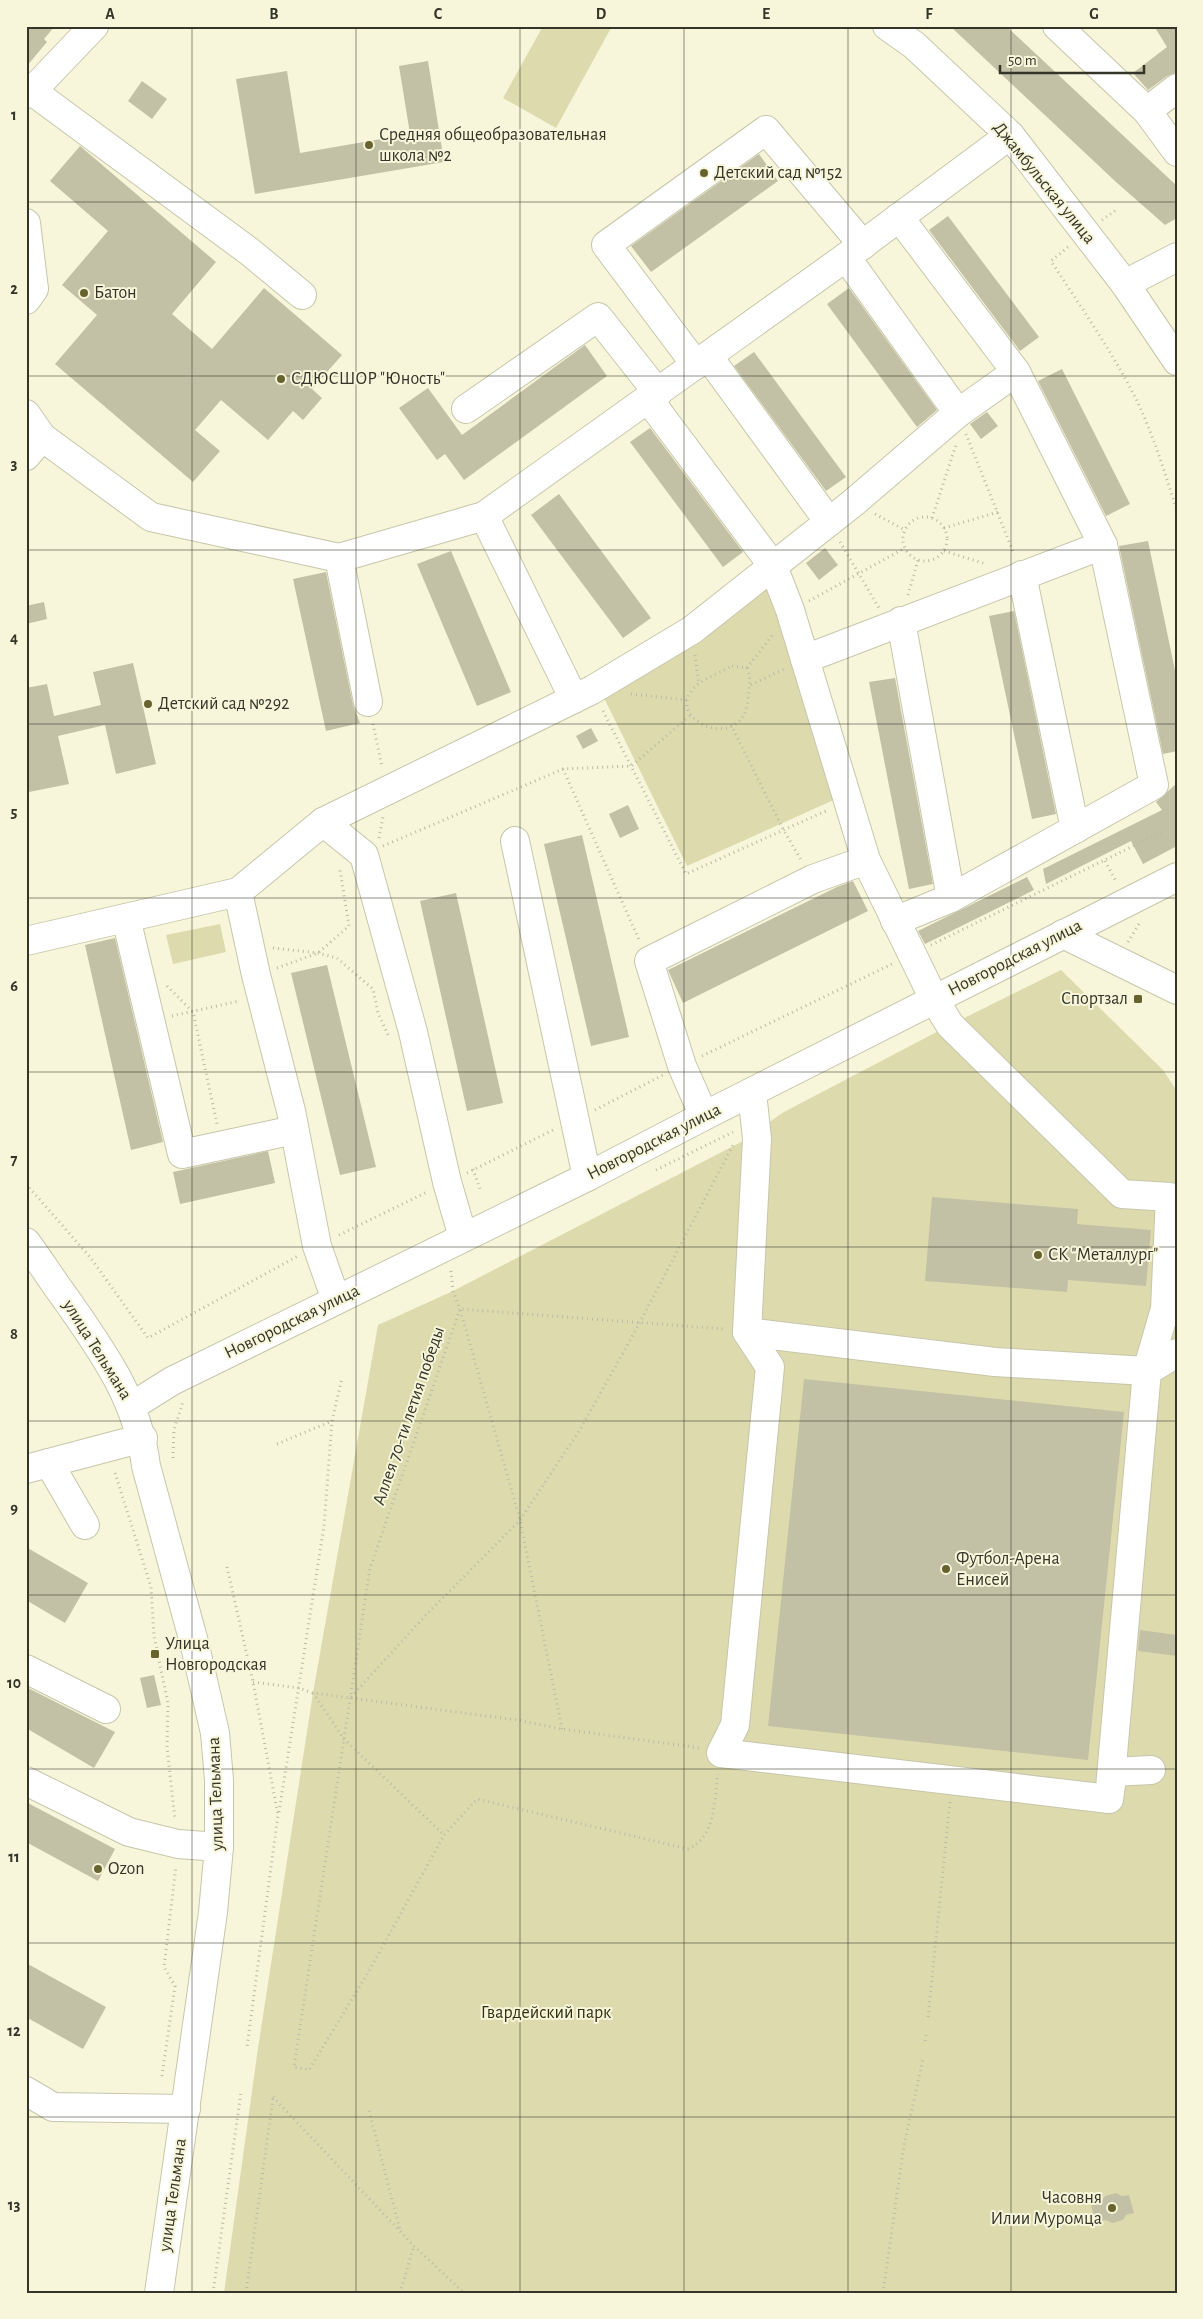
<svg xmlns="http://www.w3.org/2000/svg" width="1203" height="2319" font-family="'Alegreya Sans',sans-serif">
	<rect width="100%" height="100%" fill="#f7f6da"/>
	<g fill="#dddbae">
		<path d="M543,26H607L611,28L556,128L503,98Z"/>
		<path d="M772,586L836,799L687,866L604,698Z"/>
		<path d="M220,924L226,952L173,964L166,935Z"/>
		<path d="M1061,970L1163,1070L1177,1091V2293H224L258,2048L313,1693L378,1325L453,1291L745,1140L782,1113L950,1025Z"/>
	</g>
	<g fill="#c2c1a6">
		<path d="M26,26H55L44,39L47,42L26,67Z"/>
		<path d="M950,26H1006L1177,186V218L1165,225L1116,182Z"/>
		<path d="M1154,26H1177V73L1167,76L1148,90L1133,73L1167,47Z"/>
		<path d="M428,61L444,162L255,194L236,79L287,71L300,153L410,134L399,66Z"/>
		<path d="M142,81L167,99L152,119L128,101Z"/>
		<path d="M80,146L216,262L172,314L212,349L264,288L342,355L312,389L322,398L303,420L293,411L268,440L221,400L195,430L220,451L193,482L55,364L97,315L62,285L108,231L50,181Z"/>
		<path d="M759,154L778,181L651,272L631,246Z"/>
		<path d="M948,216L1039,337L1020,351L929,230Z"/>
		<path d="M849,288L937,410L917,427L827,304Z"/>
		<path d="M585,345L607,376L464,480L445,454L437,460L399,408L428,388L462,435Z"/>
		<path d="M754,352L846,477L826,491L734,366Z"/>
		<path d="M1062,369L1130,504L1106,516L1038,381Z"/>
		<path d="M987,412L998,426L981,439L970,424Z"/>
		<path d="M650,428L743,552L723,567L630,442Z"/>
		<path d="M559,494L651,618L623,638L531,515Z"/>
		<path d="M1148,541L1177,680V751L1163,754L1119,546Z"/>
		<path d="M825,548L838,565L819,580L806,563Z"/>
		<path d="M451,551L511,692L477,706L417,564Z"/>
		<path d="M326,572L353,705L360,723L326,731L293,579Z"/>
		<path d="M44,602L47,619L26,624V606Z"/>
		<path d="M1014,611L1056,814L1032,819L989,616Z"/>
		<path d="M133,663L156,764L116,774L105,725L58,736L69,784L29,792L26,779V688L47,684L54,716L101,705L93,672Z"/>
		<path d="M895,678L933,884L909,889L869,682Z"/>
		<path d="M591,728L598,741L583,749L576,736Z"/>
		<path d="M1177,783V846L1143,864L1131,841L1046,884L1043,869L1162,810L1156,802Z"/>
		<path d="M628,805L639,829L620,838L609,814Z"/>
		<path d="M582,835L629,1037L591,1046L544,844Z"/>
		<path d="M1027,877L1034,890L925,944L918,931Z"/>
		<path d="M853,881L868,911L683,1003L668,970L837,887Z"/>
		<path d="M456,893L503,1103L467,1111L420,901Z"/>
		<path d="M115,938L163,1142L131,1150L85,945Z"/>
		<path d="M327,965L376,1167L340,1175L291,973Z"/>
		<path d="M268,1151L275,1183L180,1204L173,1172Z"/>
		<path d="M932,1197L1078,1209L1077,1224L1151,1230L1146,1286L1068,1280L1067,1292L925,1281Z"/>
		<path d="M804,1379L1124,1412L1088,1760L768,1726Z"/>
		<path d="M26,1547L88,1583L65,1623L26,1600Z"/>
		<path d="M1140,1630L1177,1635V1656L1138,1651Z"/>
		<path d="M154,1675L161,1705L147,1708L140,1678Z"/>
		<path d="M26,1687L115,1732L94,1768L26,1728Z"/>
		<path d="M26,1802L115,1849L98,1881L26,1842Z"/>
		<path d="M26,1963L106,2007L83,2049L26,2017Z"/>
		<path d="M1116,2193L1122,2196L1129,2195L1134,2213L1126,2215L1123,2220L1112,2223L1106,2220L1095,2222L1091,2204L1102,2201L1105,2196Z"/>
	</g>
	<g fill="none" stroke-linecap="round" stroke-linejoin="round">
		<defs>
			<g id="minor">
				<path d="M887,26L914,45L1010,135L1125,284L1177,361"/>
				<path d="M1057,26L1147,111L1177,152"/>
				<path d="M32,91L94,26"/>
				<path d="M26,94L32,91L250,252L302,295"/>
				<path d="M1147,111L1177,88"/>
				<path d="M26,223L34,289L26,300"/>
				<path d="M846,257L958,413"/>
				<path d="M1125,284L1177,257"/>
				<path d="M708,356L829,522"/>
				<path d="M696,365L606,245L766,130L863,245"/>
				<path d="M649,400L773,566L790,610L866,860L934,999L950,1025L1122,1194L1170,1197L1165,1309L1147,1371L1109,1799"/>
				<path d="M466,409L598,317L658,393"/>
				<path d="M26,414L42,437L151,517L339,558L484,516L846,257L1010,135"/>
				<path d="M26,456L42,437"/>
				<path d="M484,516L574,699"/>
				<path d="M339,558L368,702"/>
				<path d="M1022,575L1075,829"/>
				<path d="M901,621L951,898"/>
				<path d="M805,659L1103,545"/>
				<path d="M323,822L364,855L413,1032L447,1182L463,1237"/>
				<path d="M515,841L587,1177"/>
				<path d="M238,892L256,975L291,1111L317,1246L336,1300"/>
				<path d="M126,918L182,1154L294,1130"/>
				<path d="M895,921L951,898L1154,785L1103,545L1016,372L899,217"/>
				<path d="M1063,934L1177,990"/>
				<path d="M26,941L238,892L323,822L592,690L692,630L853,503L958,413L1016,372"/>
				<path d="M752,1092L757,1139L747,1332L770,1367L735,1725L721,1753L1109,1799L1113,1772L1151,1770"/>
				<path d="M704,1116L682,1066L649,961L813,879L866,860"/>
				<path d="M747,1332L995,1362L1147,1371L1177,1353"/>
				<path d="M132,1406L172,1381L587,1177L704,1116L1177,877"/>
				<path d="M49,1463L85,1525"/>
				<path d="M26,1469L143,1438"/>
				<path d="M26,1669L106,1709"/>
				<path d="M26,1781L129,1832L178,1844L219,1847"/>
				<path d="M26,2091L53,2107L186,2109"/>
			</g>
			<path id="major" d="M26,1242C40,1261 52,1280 66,1299C103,1352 138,1400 146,1466L195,1646L215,1733L219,1780V1847L213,1912L159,2293"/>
		</defs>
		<use href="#minor" stroke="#c7c6ab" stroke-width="30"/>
		<use href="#major" stroke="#c7c6ab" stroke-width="30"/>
		<g stroke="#bbbba4" stroke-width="3" stroke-dasharray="1 4" stroke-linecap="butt">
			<path d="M1102,220L1116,210"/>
			<path d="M1068,247L1051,261C1080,306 1112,351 1136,399C1153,434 1165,473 1177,511"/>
			<path d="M966,434L1014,554"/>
			<path d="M875,514L905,530"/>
			<circle cx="925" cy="539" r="22"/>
			<path d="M932,518L956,445"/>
			<path d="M944,528L998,512"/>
			<path d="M840,542L879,608"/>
			<path d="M944,551L986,564"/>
			<path d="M908,595L918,560"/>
			<path d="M809,601L905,548"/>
			<path d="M695,655L699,684"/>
			<path d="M732,666L747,668C752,680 749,686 748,698C745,754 666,722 692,690C701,679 720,673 732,666Z"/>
			<path d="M747,668L774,633"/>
			<path d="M751,685L784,669"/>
			<path d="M631,694L687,700"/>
			<path d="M603,711L686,874L828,810"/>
			<path d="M373,724L382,767"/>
			<path d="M731,725L783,829L801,860"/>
			<path d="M563,769L640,942"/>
			<path d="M379,838L383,817"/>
			<path d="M383,846L563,769L631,766L691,715"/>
			<path d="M1105,861L1117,883"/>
			<path d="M1128,942L1139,924L1137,921"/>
			<path d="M931,945L1164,831"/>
			<path d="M273,948L318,953L337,958L373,989L378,1013L389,1037"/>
			<path d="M277,968L318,953L349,926L340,870"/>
			<path d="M167,986L193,1012L217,1124"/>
			<path d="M172,1016L239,1001"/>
			<path d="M702,1056L892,964"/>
			<path d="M595,1110L663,1075"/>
			<path d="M473,1169L481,1192"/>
			<path d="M656,1170L733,1132"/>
			<path d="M467,1173L553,1130"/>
			<path d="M26,1184L90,1257L148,1338L298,1256"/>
			<path d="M339,1235L427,1192"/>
			<path d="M451,1271L453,1291L460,1309L370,1568L294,2067L309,2070L369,1971L444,1835L477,1799L688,1849C716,1837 714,1801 718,1774"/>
			<path d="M277,1444L332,1421"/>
			<path d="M173,1458L174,1429L183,1402"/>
			<path d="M115,1473L151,1587L154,1636L168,1703L167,1747L175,1820"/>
			<path d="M227,1567L253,1682L278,1815L247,2047"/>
			<path d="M253,1682L299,1688L313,1693L517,1720L562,1729L700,1748"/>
			<path d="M313,1693L344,1739L444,1835"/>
			<path d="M351,1697L425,1616L520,1520L581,1428L639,1324L733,1145"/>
			<path d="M562,1729L520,1520L460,1309L724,1329"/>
			<path d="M279,1812L324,1526L332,1421L342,1378"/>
			<path d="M928,2017L950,1802"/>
			<path d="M925,2041L926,2035"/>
			<path d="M162,2076L175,1986L164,1967L176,1866"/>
			<path d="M273,2097L414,2246L464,2293"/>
			<path d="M369,2111L400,2230"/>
			<path d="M213,2293L241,2092"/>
			<path d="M246,2293L273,2098"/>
			<path d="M400,2293L414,2246"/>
			<path d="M883,2293L904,2145L923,2059"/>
		</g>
		<use href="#minor" stroke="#fff" stroke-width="28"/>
		<use href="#major" stroke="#fff" stroke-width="28"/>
	</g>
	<path fill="none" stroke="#343429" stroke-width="1" stroke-opacity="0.55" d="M192,26V2293M356,26V2293M520,26V2293M684,26V2293M848,26V2293M1011,26V2293M26,202H1177M26,376H1177M26,550H1177M26,724H1177M26,898H1177M26,1072H1177M26,1247H1177M26,1421H1177M26,1595H1177M26,1769H1177M26,1943H1177M26,2117H1177"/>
	<g fill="#66632f" stroke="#f7f6da" stroke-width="2">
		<circle cx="369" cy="145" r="5"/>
		<circle cx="704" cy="173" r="5"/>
		<circle cx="84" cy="293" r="5"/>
		<circle cx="281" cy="379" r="5"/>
		<circle cx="148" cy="704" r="5"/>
		<rect x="1133" y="994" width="10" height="10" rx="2.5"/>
		<circle cx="1038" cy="1255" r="5"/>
		<circle cx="946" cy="1569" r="5"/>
		<rect x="150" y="1649" width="10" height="10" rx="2.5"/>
		<circle cx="98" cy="1869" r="5"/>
		<circle cx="1112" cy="2208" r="5"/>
	</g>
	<g text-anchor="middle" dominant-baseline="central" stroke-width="4" stroke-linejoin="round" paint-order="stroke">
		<g font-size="18" fill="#343429" stroke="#f7f6da" text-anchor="start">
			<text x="379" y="135">Средняя общеобразовательная<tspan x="379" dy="21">школа №2</tspan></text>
			<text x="714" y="173">Детский сад №152</text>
			<text x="94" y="293">Батон</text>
			<text x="291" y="379">СДЮСШОР "Юность"</text>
			<text x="158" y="704">Детский сад №292</text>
			<text x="1128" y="999" text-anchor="end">Спортзал</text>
			<text x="1048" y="1255">СК "Металлург"</text>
			<text x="956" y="1559">Футбол-Арена<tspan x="956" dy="21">Енисей</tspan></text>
			<text x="165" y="1644">Улица<tspan x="165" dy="21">Новгородская</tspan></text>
			<text x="108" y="1869">Ozon</text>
			<text x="1102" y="2198" text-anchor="end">Часовня<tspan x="1102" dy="21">Илии Муромца</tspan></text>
		</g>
		<g font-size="18" fill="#343429" stroke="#f7f6da">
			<text transform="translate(1044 183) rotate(51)">Джамбульская улица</text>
			<text transform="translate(1015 958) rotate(-27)">Новгородская улица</text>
			<text transform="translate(654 1142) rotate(-27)">Новгородская улица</text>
			<text transform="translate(292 1322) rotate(-26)">Новгородская улица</text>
			<text transform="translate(97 1350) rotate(58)">улица Тельмана</text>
			<text transform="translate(409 1416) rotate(-71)">Аллея 70-ти летия победы</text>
			<text transform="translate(216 1794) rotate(-92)">улица Тельмана</text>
			<text transform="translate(173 2195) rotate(-82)">улица Тельмана</text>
		</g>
		<g font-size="18" fill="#312f12" stroke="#f7f6da">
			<text x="546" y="2013">Гвардейский парк</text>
		</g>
	</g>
	<rect width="1203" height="2319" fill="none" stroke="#f7f6da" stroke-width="55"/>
	<path d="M1000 65v8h144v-8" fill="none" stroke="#343429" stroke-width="2.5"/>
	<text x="1008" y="65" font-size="15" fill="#343429" stroke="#f7f6da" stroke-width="4" paint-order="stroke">50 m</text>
	<rect x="28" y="28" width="1148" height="2264" fill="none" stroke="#343429" stroke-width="2"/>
	<g font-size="16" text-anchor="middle" font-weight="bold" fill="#343429">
		<text x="110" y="19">A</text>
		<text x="274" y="19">B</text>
		<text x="438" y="19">C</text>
		<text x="601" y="19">D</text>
		<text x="766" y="19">E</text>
		<text x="929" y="19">F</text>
		<text x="1094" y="19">G</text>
		<text x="14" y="120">1</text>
		<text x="14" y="294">2</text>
		<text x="14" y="469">3</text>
		<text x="14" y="643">4</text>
		<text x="14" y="817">5</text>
		<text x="14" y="991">6</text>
		<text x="14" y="1165">7</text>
		<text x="14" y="1339">8</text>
		<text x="14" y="1513">9</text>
		<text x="14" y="1688">10</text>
		<text x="14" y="1862">11</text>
		<text x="14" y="2036">12</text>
		<text x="14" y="2210">13</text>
	</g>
</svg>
